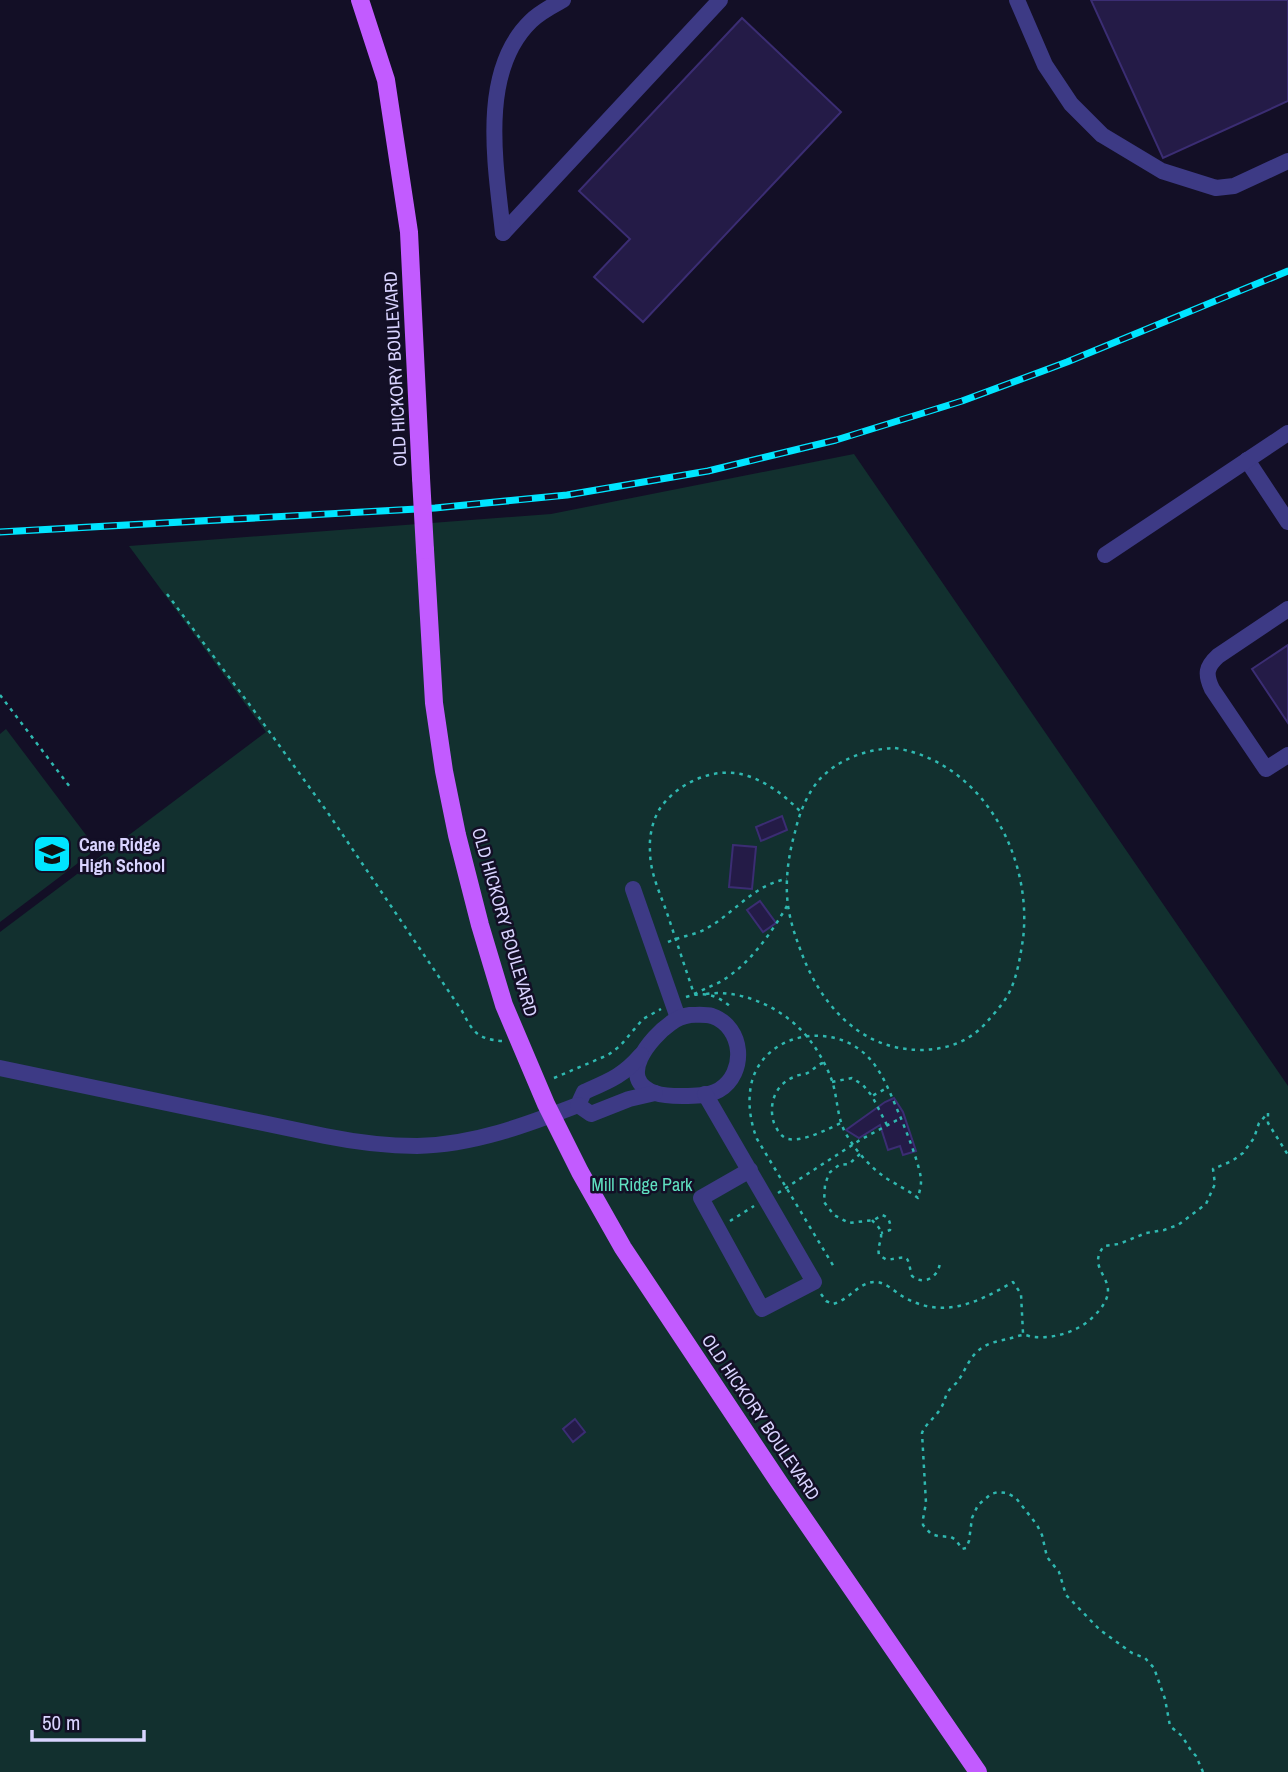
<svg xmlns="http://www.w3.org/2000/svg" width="1288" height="1772" font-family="'Archivo Narrow',sans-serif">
	<rect width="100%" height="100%" fill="#130f26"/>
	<g fill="#12302f">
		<path d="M854,454L1288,1086V1772H0V932L266,732L129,546L551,514Z"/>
		<path d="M6,729L92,843L90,854L0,922V734Z"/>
	</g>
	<g fill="#241b47" stroke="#3b2d73" stroke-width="2">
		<path d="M1091,0H1288V101L1163,158Z"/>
		<path d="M742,18L841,112L643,322L594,277L630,239L579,191Z"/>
		<path d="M1288,645V723L1252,669Z"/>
		<path d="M782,816L787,830L761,841L756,827Z"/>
		<path d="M733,845L756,847L752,889L729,887Z"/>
		<path d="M760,901L776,923L763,932L747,910Z"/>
		<path d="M894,1098L903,1112L916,1151L903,1155L900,1146L888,1150L880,1125L859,1138L846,1130L885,1102Z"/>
		<path d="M575,1419L585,1432L573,1442L563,1429Z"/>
	</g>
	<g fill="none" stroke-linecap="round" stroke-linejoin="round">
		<g stroke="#2fb8b0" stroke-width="2.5" stroke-dasharray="3.5 5" stroke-linecap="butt">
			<path d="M167,594L258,716L328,813L462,1011C473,1032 477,1039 502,1041"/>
			<path d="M0,695L70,787"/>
			<path d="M895,748C982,762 1033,856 1023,939C1020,958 1017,978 1008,995C1002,1005 993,1015 985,1024C967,1043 945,1050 918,1050C856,1048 818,1001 799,946C793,930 788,913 787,895C786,874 789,853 795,832C799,814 807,794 819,780C838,759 867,749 895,748Z"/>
			<path d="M787,906C770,935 749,965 720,982C711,986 703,990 694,994C685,967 676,940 667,913C660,893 650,873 650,851C649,838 652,822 659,810C677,782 717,765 748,776C769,783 786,797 801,812"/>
			<path d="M668,942C681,936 697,935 709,927C735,912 755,884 787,879"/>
			<path d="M706,994C738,989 776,1005 799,1028C812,1040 824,1060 831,1078C838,1096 836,1116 846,1134C856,1151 870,1167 886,1178C897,1185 908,1190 918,1198C919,1193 921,1187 921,1182C922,1170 905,1128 900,1116C891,1096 883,1071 866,1055C832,1022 766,1032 752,1081C747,1101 750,1121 757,1139L834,1267"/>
			<path d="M686,997C704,991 717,995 731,1007"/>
			<path d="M823,1063C816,1065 812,1072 805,1074C801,1075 797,1075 794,1077C775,1084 768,1105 774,1123C777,1130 781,1137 788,1139C803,1142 828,1129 841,1123"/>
			<path d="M554,1078L608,1055L620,1046L643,1019L661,1009"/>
			<path d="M832,1082L852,1078L863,1085L872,1096"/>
			<path d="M887,1125L872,1096L887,1088"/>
			<path d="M860,1154L849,1164L839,1165L829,1173L825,1185L824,1202L834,1215L849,1223L874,1220L882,1215C889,1217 891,1223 890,1230L881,1233"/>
			<path d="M778,1193L860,1140L901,1118"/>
			<path d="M872,1220C875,1224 880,1227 881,1233C882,1241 877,1246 879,1255L887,1260C911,1256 906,1254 912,1276C924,1286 939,1277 940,1262"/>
			<path d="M730,1221L754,1206"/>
			<path d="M821,1294L826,1301L833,1304C849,1300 858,1283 874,1282C884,1281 894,1291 902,1296C942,1320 977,1303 1013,1282L1021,1294L1023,1333"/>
			<path d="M1203,1772L1196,1756L1190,1749L1182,1736L1170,1726L1165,1699L1154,1668L1145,1658L1132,1653L1100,1630L1066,1595L1059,1572L1047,1557L1042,1535L1037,1525L1016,1498L1007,1493L998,1492L991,1494L978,1505L972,1518L969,1541L966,1548L962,1549L956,1540L951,1537L938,1536L931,1534L923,1525V1519L926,1503L922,1433C926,1423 935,1418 941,1408C944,1403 945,1398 947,1393C950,1388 955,1385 958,1381C965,1371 969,1358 979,1350C987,1343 998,1341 1008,1339C1013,1338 1019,1335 1024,1335C1027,1335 1031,1337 1034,1337C1055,1339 1079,1331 1093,1317C1131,1280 1082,1274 1104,1246L1119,1244L1146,1233L1164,1230L1178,1225L1206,1204L1215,1184L1213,1169L1232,1161L1243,1153L1254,1138L1259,1123L1268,1113V1123L1288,1155"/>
		</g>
		<g stroke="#3d3a85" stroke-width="16">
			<path d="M1017,0L1045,65L1071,104L1102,135L1162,171L1216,188L1234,186L1288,161"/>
			<path d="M503,233L720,0"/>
			<path d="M503,233C496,167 478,72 531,21C540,12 552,6 563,0"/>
			<path d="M1247,460L1288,522"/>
			<path d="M1105,555L1288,433"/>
			<path d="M1288,609L1218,656C1206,667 1205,674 1212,689L1266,769L1288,755"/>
			<path d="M633,889L678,1018"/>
			<path d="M690,1015C697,1015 705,1014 712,1016C744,1027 747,1073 719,1090C708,1096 694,1096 682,1096C673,1096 664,1096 655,1093C615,1079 651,1037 671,1023C677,1018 683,1016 690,1015Z"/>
			<path d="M0,1068L325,1136C355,1142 386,1146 417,1146C473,1145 526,1125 578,1105L584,1092C609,1081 623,1076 641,1055"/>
			<path d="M705,1094L814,1282L762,1309L701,1198L750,1170"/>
			<path d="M578,1105L591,1114L629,1099L655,1093"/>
		</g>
		<g stroke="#c25bff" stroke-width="18">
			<path d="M360,0L386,80L409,232L421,478"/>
			<path d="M425,550L434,703L444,771L457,835L480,925L504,1005L546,1104L580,1172L623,1248L780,1484L978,1772"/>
		</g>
		<defs>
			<path id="rail" d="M0,532L435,508L567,495L708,471L836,440L962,401L1067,362L1288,271"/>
		</defs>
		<use href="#rail" stroke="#00e5ff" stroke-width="7"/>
		<use href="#rail" stroke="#130f26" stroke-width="4.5" stroke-dasharray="13" stroke-linecap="butt"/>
		<path stroke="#c25bff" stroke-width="18" d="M421,478L425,550"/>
	</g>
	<defs>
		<symbol id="school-square" viewBox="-11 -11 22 22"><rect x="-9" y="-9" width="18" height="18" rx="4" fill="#00e5ff" stroke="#130f26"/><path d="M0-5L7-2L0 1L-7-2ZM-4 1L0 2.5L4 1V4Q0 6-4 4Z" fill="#111"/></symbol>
	</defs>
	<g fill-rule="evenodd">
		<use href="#school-square" x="30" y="832" width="44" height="44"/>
	</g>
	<g text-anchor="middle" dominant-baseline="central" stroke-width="5" stroke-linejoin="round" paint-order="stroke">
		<g font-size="18" fill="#d9d4ff" stroke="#130f26">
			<text transform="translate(395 369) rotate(-93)">OLD HICKORY BOULEVARD</text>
			<text transform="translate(505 922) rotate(74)">OLD HICKORY BOULEVARD</text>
			<text transform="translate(761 1417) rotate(56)">OLD HICKORY BOULEVARD</text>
		</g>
		<g font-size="18" font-weight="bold" fill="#d9d4ff" stroke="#130f26" text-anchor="start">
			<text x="79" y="844">Cane Ridge<tspan x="79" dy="21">High School</tspan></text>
		</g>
		<g font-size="18" fill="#5fe0c0" stroke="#130f26">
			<text x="642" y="1184">Mill Ridge Park</text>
		</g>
	</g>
	<path d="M32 1730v10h112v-10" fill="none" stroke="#d9d4ff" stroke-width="3.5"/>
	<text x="42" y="1730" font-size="21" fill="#d9d4ff" stroke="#130f26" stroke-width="5" paint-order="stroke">50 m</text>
</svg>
